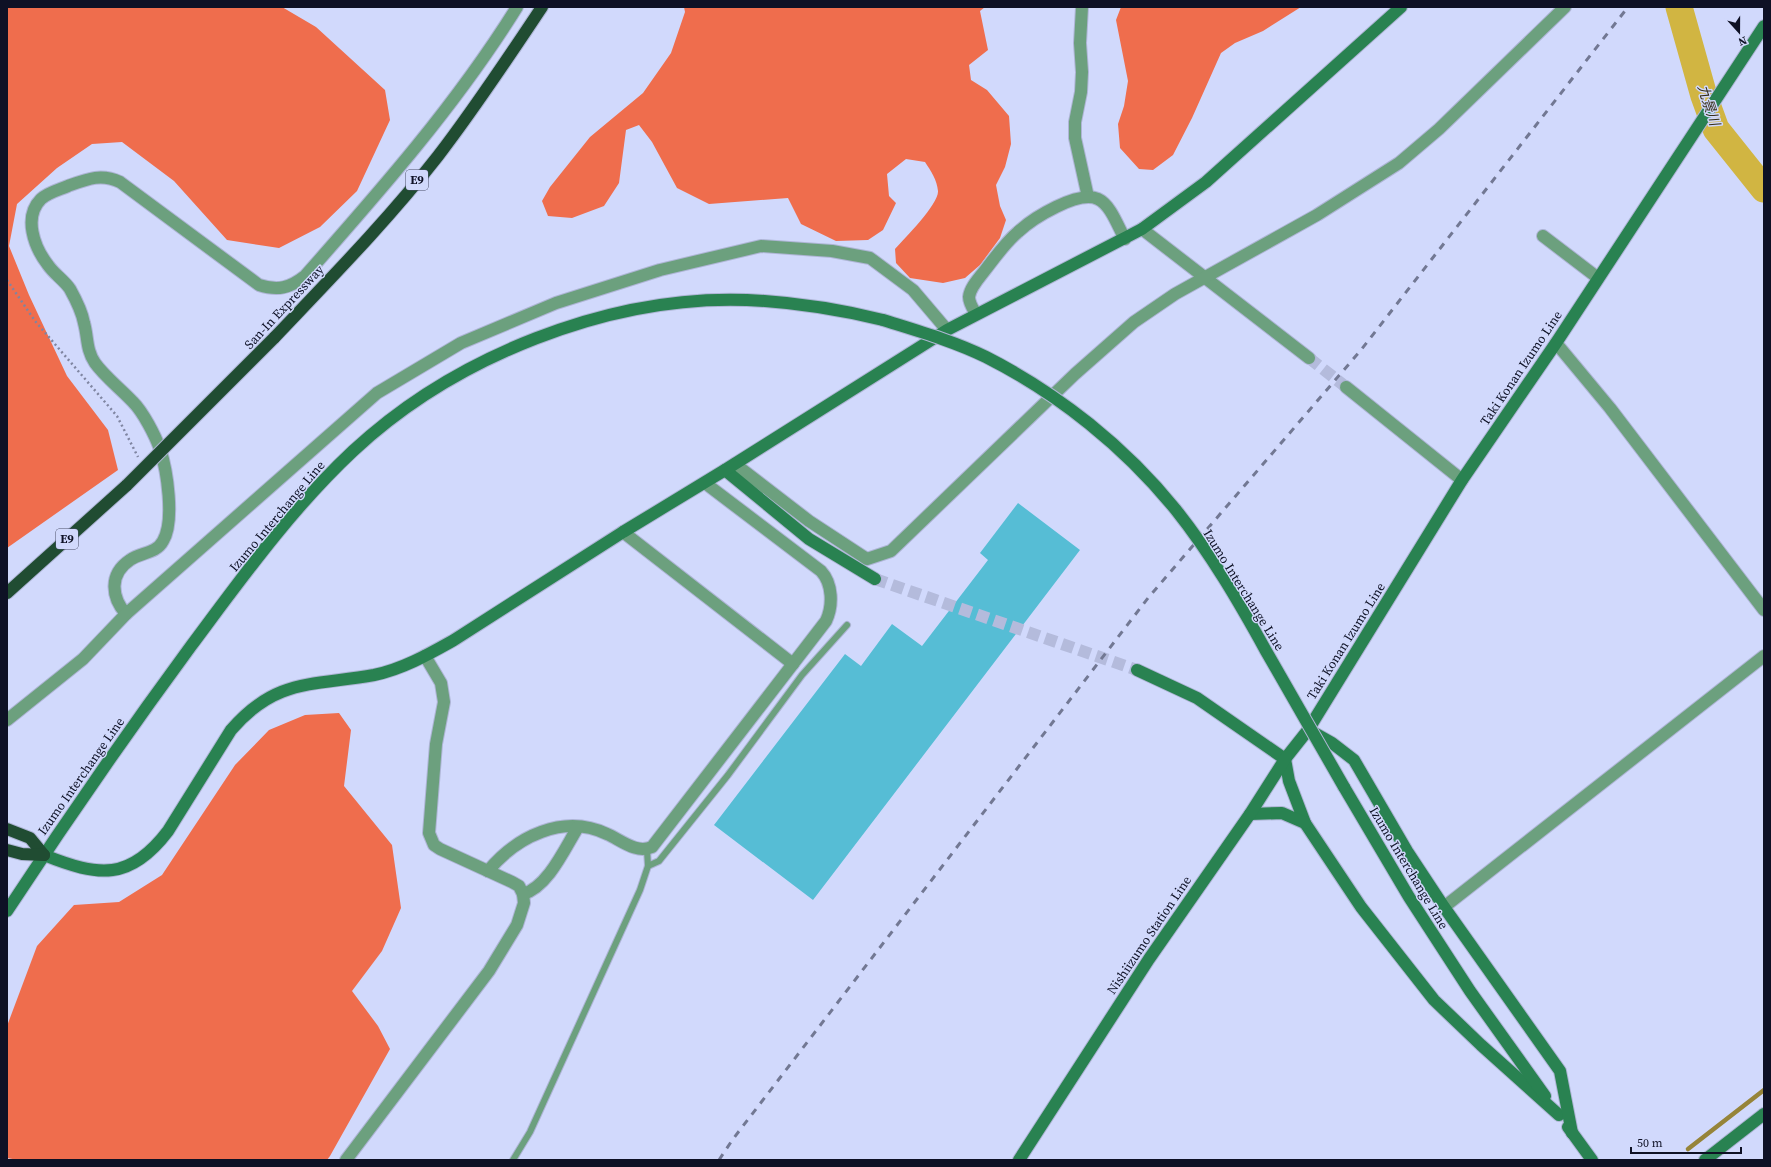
<svg xmlns="http://www.w3.org/2000/svg" width="1771" height="1167" font-family="'Source Serif 4','Noto Sans JP',serif">
	<rect width="100%" height="100%" fill="#d1d9fc"/>
	<g fill="#ef6d4d">
		<path d="M7,7H282L316,27L385,90L390,120L357,191L320,227L279,248L227,240L174,181L122,142L92,144L57,168L17,204L9,246L29,295L67,376L108,430L118,470L7,548Z"/>
		<path d="M684,7H985L980,11L988,50L969,65L971,80L987,90L1009,116L1011,144L1005,167L996,185L1000,206L1006,220L1000,238L980,265L965,278L943,283L910,278L896,263L895,249C905,238 939,204 938,191C937,180 931,171 925,162L906,159L887,174L889,196L896,203L883,230L868,240L836,241L801,224L788,198L709,204L677,188L652,142L639,125L626,130L619,183L604,206L572,218L548,216L542,201L550,187L590,137L643,93L671,53L685,12Z"/>
		<path d="M1121,7H1301L1263,31L1235,43L1221,53L1192,118L1173,155L1153,170L1139,169L1120,148L1118,124L1124,106L1128,81L1116,20Z"/>
		<path d="M339,713L351,730L344,786L392,845L401,908L382,951L352,991L378,1026L390,1049L330,1156L327,1160H18L7,1158V1026L37,946L74,905L119,902L162,875L235,765L269,730L305,715Z"/>
	</g>
	<g fill="none" stroke-linecap="round" stroke-linejoin="round">
		<path stroke="#968439" stroke-width="4.5" d="M1688,1149L1764,1090"/>
		<path stroke="#d1b542" stroke-width="27" d="M1679,7L1704,96L1716,129L1764,189"/>
	</g>
	<path fill="#56bdd5" d="M1018,503L1080,550L813,900L714,825L845,654L861,666L892,624L922,646L988,560L980,553Z"/>
	<g fill="none" stroke-linecap="round" stroke-linejoin="round">
		<path stroke="#b4bbdc" stroke-width="12" stroke-dasharray="12 6" stroke-linecap="butt" d="M1309,358L1346,387"/>
		<path stroke="#b4bbdc" stroke-width="12" stroke-dasharray="12 6" stroke-linecap="butt" d="M875,579L1137,670"/>
		<defs>
			<g id="lane">
				<path d="M648,866L659,861L728,775L802,675L847,625"/>
				<path d="M513,1160L530,1132L640,890L648,866L647,850"/>
			</g>
			<g id="street">
				<path d="M1082,7L1080,43L1082,72L1081,92L1075,122V138L1088,197"/>
				<path d="M1142,229L1309,358"/>
				<path d="M1543,236L1598,278"/>
				<path d="M976,314C973,309 969,303 969,297C970,287 980,277 986,269C996,256 1006,242 1018,232C1033,218 1078,190 1098,199C1111,205 1118,227 1125,239"/>
				<path d="M1556,343L1610,408L1764,610"/>
				<path d="M1346,387L1462,480"/>
				<path d="M735,464L809,521L867,559L891,551L1075,374L1134,322L1175,294L1317,215L1399,163L1439,129L1565,7"/>
				<path d="M623,532L793,664"/>
				<path d="M126,614C111,597 109,574 130,560C141,552 156,554 163,541C175,521 167,470 160,449C155,435 143,412 133,402C121,389 105,377 95,363C86,350 88,337 84,323C82,312 75,298 70,289C64,280 54,274 48,265C34,247 23,217 41,199C49,192 59,190 68,186C87,179 101,173 120,182L259,285C278,291 290,288 305,276C380,191 456,105 517,7"/>
				<path d="M7,720L83,659L126,614L377,393L461,343L556,303L660,270L761,246L832,251L870,258L913,290L947,330"/>
				<path d="M488,871C516,837 563,813 607,834C621,840 636,854 652,847L826,621C833,606 833,584 821,571L705,483"/>
				<path d="M523,894C548,887 565,848 578,827"/>
				<path d="M1444,907L1764,656"/>
				<path d="M346,1160L489,971L517,925L524,903L523,894L519,886L512,882L440,849L434,845L429,833L436,744L444,702L441,683L425,656"/>
			</g>
			<g id="secondary">
				<path d="M725,470L809,539L875,579"/>
				<path d="M1137,670L1197,698L1285,759L1289,781L1305,823L1361,907L1434,1000L1481,1045L1559,1115"/>
				<path d="M1309,730L1332,743L1354,760L1407,851L1444,907L1560,1071L1572,1133"/>
				<path d="M1344,787L1409,897L1470,991L1545,1096"/>
				<path d="M1250,814L1282,813L1305,823"/>
				<path d="M44,855C99,877 130,881 168,831L231,730C276,678 312,686 374,675C403,669 429,654 454,640L623,532L725,470L947,330L1142,229L1206,182L1401,7"/>
				<path d="M7,911C66,821 127,733 191,646C241,579 291,509 353,451C454,357 608,295 747,300C793,302 838,309 883,320"/>
				<path d="M1568,1127L1592,1160"/>
				<path d="M1019,1160L1149,959L1250,814L1285,759L1308,730L1462,480L1556,343L1764,26"/>
				<path d="M1705,1160L1764,1114"/>
			</g>
			<g id="highway">
				<path d="M274,338C330,279 388,220 438,156C475,108 508,58 542,7"/>
				<path d="M7,593L127,485"/>
				<path d="M7,829L30,838L44,855"/>
				<path d="M7,850L22,854L44,855"/>
			</g>
		</defs>
		<use href="#lane" stroke="#aeb5d5" stroke-width="8"/>
		<use href="#street" stroke="#aeb5d5" stroke-width="14"/>
		<use href="#secondary" stroke="#aeb5d5" stroke-width="14"/>
		<use href="#highway" stroke="#aeb5d5" stroke-width="14"/>
		<path stroke="#7f85a1" stroke-width="2.5" stroke-dasharray="2 3" stroke-linecap="butt" d="M7,280L35,321L117,416L138,457"/>
		<use href="#lane" stroke="#6ca07e" stroke-width="6"/>
		<use href="#street" stroke="#6ca07e" stroke-width="12"/>
		<use href="#secondary" stroke="#298251" stroke-width="12"/>
		<use href="#highway" stroke="#204c32" stroke-width="12"/>
		<path stroke="#727893" stroke-width="3" stroke-dasharray="7 7" stroke-linecap="butt" d="M719,1160L733,1139L1148,598L1361,350L1628,7"/>
		<defs>
			<path id="secondary-bridge" d="M883,320C918,331 953,341 986,357C1059,394 1125,447 1176,510C1211,554 1239,602 1266,651C1292,696 1318,742 1344,787"/>
			<path id="highway-bridge" d="M127,485L274,338"/>
		</defs>
		<use href="#secondary-bridge" stroke="#aeb5d5" stroke-width="14" stroke-linecap="butt"/>
		<use href="#highway-bridge" stroke="#aeb5d5" stroke-width="14" stroke-linecap="butt"/>
		<use href="#secondary-bridge" stroke="#298251" stroke-width="12"/>
		<use href="#highway-bridge" stroke="#204c32" stroke-width="12"/>
	</g>
	<g text-anchor="middle" dominant-baseline="central" stroke-width="3" stroke-linejoin="round" paint-order="stroke">
		<g fill="#d1d9fc" stroke="#484d66" stroke-width="1">
			<rect x="406" y="170" width="22" height="20" rx="3"/>
			<rect x="56" y="529" width="22" height="20" rx="3"/>
		</g>
		<g font-size="12" font-weight="bold" fill="#0e1125">
			<text x="417" y="180">E9</text>
			<text x="67" y="539">E9</text>
		</g>
		<g font-size="13" fill="#0e1125" stroke="#d1d9fc">
			<text transform="translate(284 307) rotate(-47)">San-In Expressway</text>
			<text transform="translate(1521 368) rotate(-56)">Taki Konan Izumo Line</text>
			<text transform="translate(277 516) rotate(-50)">Izumo Interchange Line</text>
			<text transform="translate(1244 590) rotate(58)">Izumo Interchange Line</text>
			<text transform="translate(1346 641) rotate(-58)">Taki Konan Izumo Line</text>
			<text transform="translate(81 776) rotate(-55)">Izumo Interchange Line</text>
			<text transform="translate(1409 868) rotate(59)">Izumo Interchange Line</text>
			<text transform="translate(1149 935) rotate(-56)">Nishiizumo Station Line</text>
		</g>
		<g font-size="14" font-style="italic" fill="#352e16" stroke="#d1d9fc">
			<text transform="translate(1709 105) rotate(72)">九景川</text>
		</g>
	</g>
	<rect width="1771" height="1167" fill="none" stroke="#0e1125" stroke-width="16"/>
	<g transform="translate(1739 32) rotate(159)" stroke="#d1d9fc" stroke-width="3" paint-order="stroke">
	<path d="M0-3L7 15L0 10L-7 15Z" fill="#0e1125"/>
	<text y="-6" font-size="11" font-weight="bold" text-anchor="middle" fill="#0e1125">N</text>
	</g>
	<path d="M1631 1147v6h110v-6" fill="none" stroke="#0e1125" stroke-width="2"/>
	<text x="1637" y="1147" font-size="12" fill="#0e1125" stroke="#d1d9fc" stroke-width="3" paint-order="stroke">50 m</text>
</svg>
